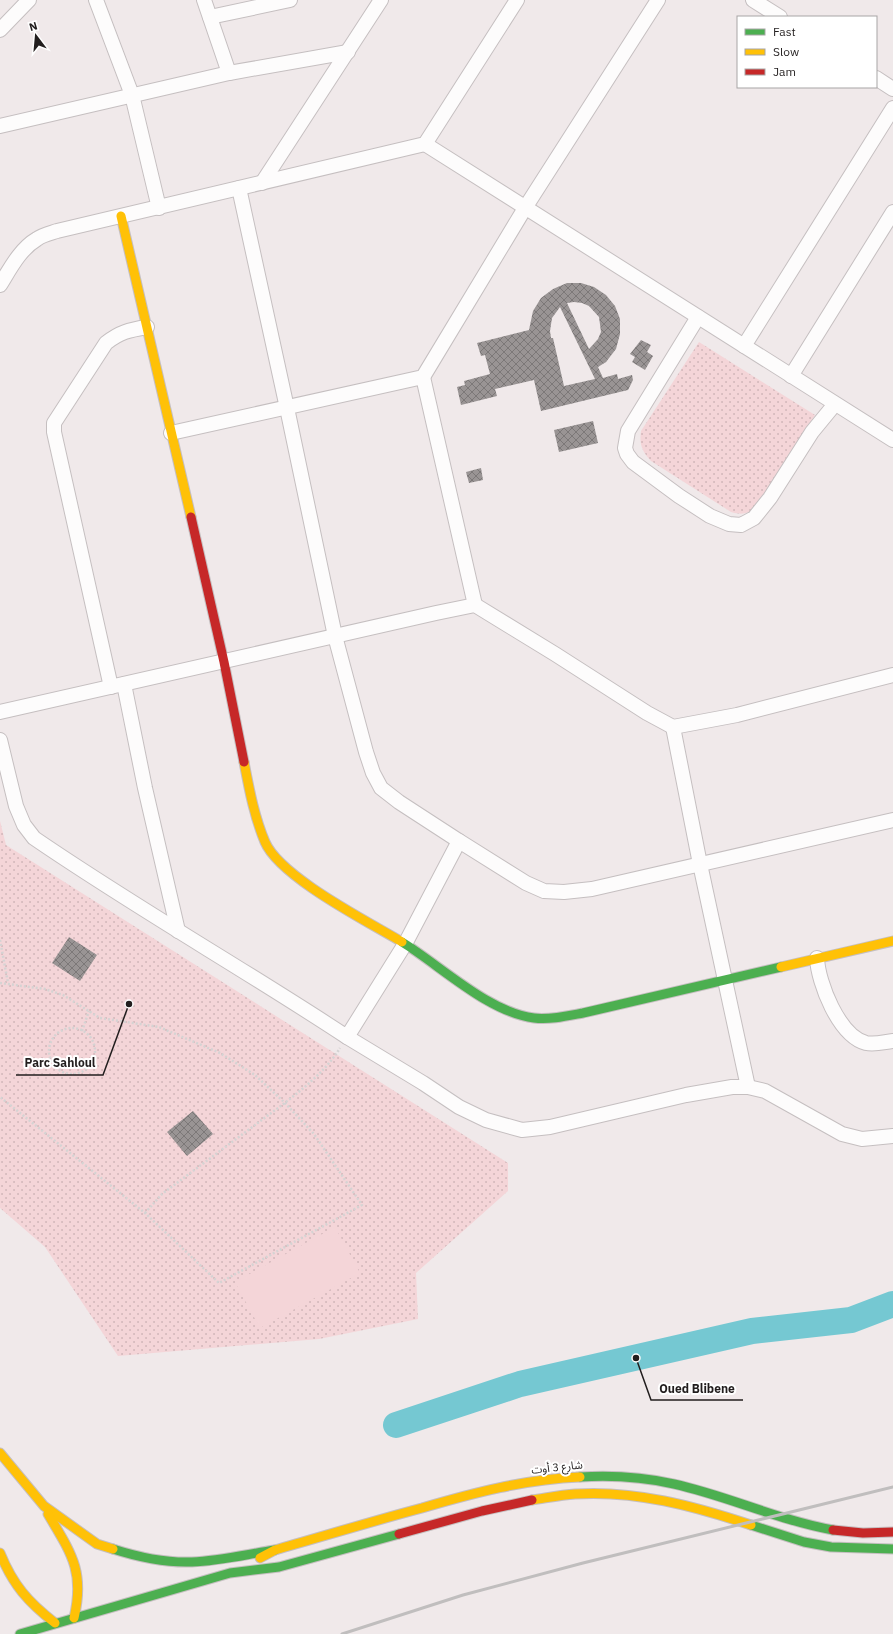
<svg xmlns="http://www.w3.org/2000/svg" width="893" height="1634" font-family="'IBM Plex Sans','Noto Sans Arabic',sans-serif">
	<defs>
		<pattern id="grass-dots" width="8" height="8" patternUnits="userSpaceOnUse"><rect width="8" height="8" fill="#f4d5d8"/><path d="M2 2h.1M6 6h.1" fill="none" stroke="#d1b6b9" stroke-width="1.8" stroke-linecap="round"/></pattern>
		<pattern id="building-cross-hatch" width="8" height="8" patternUnits="userSpaceOnUse"><rect width="8" height="8" fill="#999494"/><path d="M0 0l8 8M0 8l8-8" fill="none" stroke="#7c7878"/></pattern>
	</defs>
	<rect width="100%" height="100%" fill="#f0e9ea"/>
	<g fill="url(#grass-dots)">
		<path d="M699,342L815,415L756,508C748,514 741,515 731,512L651,461C642,452 639,444 641,431Z"/>
		<path d="M0,821L6,845L508,1163V1191L416,1273L418,1319L319,1339L118,1356L45,1247L0,1208Z"/>
	</g>
	<path fill="#f4d5d8" d="M335,1227L360,1273L260,1328L235,1282Z"/>
	<g fill="none" stroke-linecap="round" stroke-linejoin="round">
		<path stroke="#75c8d2" stroke-width="26" d="M396,1425L520,1384L752,1331L851,1320L893,1304"/>
	</g>
	<g fill="url(#building-cross-hatch)" fill-rule="evenodd">
		<path d="M567,283H581L594,287L606,295L615,306L620,319V334L616,349L606,362L598,367L603,378L617,374L618,379L632,375L633,380L628,390L541,411L534,380L495,389L497,396L461,405L457,387L465,385L464,381L490,374L485,355L481,356L477,343L529,330L533,311L541,298L553,289ZM574,302L582,303L589,306L599,317L601,332L598,339L589,349L567,303ZM560,307L595,379L564,386L553,338H551L550,331L552,318Z"/>
		<path d="M641,340L651,345L647,352L653,356L645,370L632,362L635,357L630,354Z"/>
		<path d="M593,421L598,443L559,452L554,430Z"/>
		<path d="M481,468L483,480L469,483L466,472Z"/>
		<path d="M69,937L97,955L80,981L52,963Z"/>
		<path d="M193,1111L213,1134L187,1156L167,1132Z"/>
	</g>
	<g fill="none" stroke-linecap="round" stroke-linejoin="round">
		<defs>
			<g id="street">
				<path d="M96,0L132,95L159,208"/>
				<path d="M753,0L780,17"/>
				<path d="M210,17L290,0"/>
				<path d="M0,30L29,0"/>
				<path d="M229,73L348,52"/>
				<path d="M876,78L893,89"/>
				<path d="M0,126L229,73L204,0"/>
				<path d="M425,144L893,440"/>
				<path d="M262,183L381,0"/>
				<path d="M239,188L287,408L335,636L366,752L373,773L381,788L399,802L459,841"/>
				<path d="M0,285C10,269 20,249 37,239C42,235 51,233 57,231L425,144L517,0"/>
				<path d="M698,317L628,431L625,448L627,454L633,462L679,496L710,516L729,524L741,525L754,518L770,498L812,432L835,404"/>
				<path d="M744,346L893,108"/>
				<path d="M791,376L893,212"/>
				<path d="M423,377L475,605"/>
				<path d="M171,433L423,377L525,208L658,0"/>
				<path d="M124,684L145,788L178,931"/>
				<path d="M111,687L54,432V423L106,343C120,332 129,330 147,327"/>
				<path d="M0,712L436,613L475,605L555,654L647,713L673,727L737,715L893,675"/>
				<path d="M673,727L700,864L748,1087"/>
				<path d="M0,740L16,806L24,825L34,838C136,908 244,969 347,1037L405,944L459,841L526,883L544,891L564,892L592,889L893,820"/>
				<path d="M817,958C818,983 839,1036 866,1043C875,1045 884,1042 893,1041"/>
				<path d="M347,1037L423,1083L459,1107L486,1120L522,1130L550,1127L686,1095L732,1087H748L765,1091L842,1134L862,1139L893,1136"/>
			</g>
			<g id="fast">
				<path d="M402,942C441,966 488,1012 534,1018C550,1020 567,1016 583,1013L781,967"/>
				<path d="M580,1477C612,1475 643,1477 674,1484C728,1496 778,1520 833,1530"/>
				<path d="M751,1525L804,1542L831,1547L893,1549"/>
				<path d="M113,1549C138,1557 166,1563 192,1562C220,1561 248,1554 275,1550"/>
				<path d="M20,1634L230,1573L279,1567L399,1534"/>
			</g>
			<g id="slow">
				<path d="M121,216L191,517"/>
				<path d="M244,762C249,788 254,816 265,842C280,877 367,921 402,942"/>
				<path d="M781,967L893,941"/>
				<path d="M0,1453L44,1506L97,1544L113,1549"/>
				<path d="M532,1500C546,1498 561,1495 575,1494C635,1490 694,1506 751,1525"/>
				<path d="M48,1514C71,1553 85,1571 74,1618"/>
				<path d="M0,1553C13,1585 28,1602 55,1623"/>
				<path d="M260,1558L275,1550C324,1536 373,1521 422,1508C473,1493 526,1479 580,1477"/>
			</g>
			<g id="jam">
				<path d="M191,517L224,662L244,762"/>
				<path d="M833,1530L863,1533L893,1532"/>
				<path d="M399,1534L482,1511L532,1500"/>
			</g>
		</defs>
		<use href="#street" stroke="#c5bfc0" stroke-width="16"/>
		<use href="#fast" stroke="#c5bfc0" stroke-width="11"/>
		<use href="#slow" stroke="#c5bfc0" stroke-width="11"/>
		<use href="#jam" stroke="#c5bfc0" stroke-width="11"/>
		<g stroke="#d5d3d3" stroke-width="2.5" stroke-dasharray="2 2" stroke-linecap="butt">
			<path d="M0,940L8,983"/>
			<path d="M0,983L45,989L63,995L100,1018L159,1027L220,1053L255,1075L285,1103L314,1134L362,1205L219,1283L145,1213L0,1097"/>
			<circle cx="72" cy="1051" r="23"/>
			<path d="M82,1031L89,1011"/>
			<path d="M145,1213L162,1194C193,1171 224,1148 255,1125C283,1104 322,1078 340,1048"/>
		</g>
		<use href="#street" stroke="#fdfcfc" stroke-width="14"/>
		<use href="#fast" stroke="#4caf50" stroke-width="9"/>
		<use href="#slow" stroke="#ffc107" stroke-width="9"/>
		<use href="#jam" stroke="#c62828" stroke-width="9"/>
		<path stroke="#c0bebe" stroke-width="3" d="M342,1634L463,1595L583,1563L893,1487"/>
	</g>
	<g text-anchor="middle" dominant-baseline="central" stroke-width="4" stroke-linejoin="round" paint-order="stroke">
		<g font-size="11" fill="#221e1e" stroke="#fff">
			<text transform="translate(557 1467) rotate(-6)">شارع 3 أوت</text>
		</g>
	</g>
	<path fill="none" stroke="#221e1e" stroke-width="1.5" d="M129 1004L103 1075H16M636 1358L651 1400H743"/>
	<g fill="#221e1e" stroke="#fff" stroke-width="1.5">
		<circle cx="129" cy="1004" r="4"/>
		<circle cx="636" cy="1358" r="4"/>
	</g>
	<g font-size="12" text-anchor="middle" font-weight="bold" fill="#221e1e" stroke="#fff" stroke-width="4" stroke-linejoin="round" paint-order="stroke">
		<text x="60" y="1067">Parc Sahloul</text>
		<text x="697" y="1393">Oued Blibene</text>
	</g>
	<rect x="737" y="16" width="140" height="72" fill="#ffffff" stroke="#a7a5a5"/>
	<rect x="745" y="29" width="20" height="6" fill="#4caf50" stroke="#a7a5a5"/>
	<text x="773" y="36" font-size="12" fill="#221e1e">Fast</text>
	<rect x="745" y="49" width="20" height="6" fill="#ffc107" stroke="#a7a5a5"/>
	<text x="773" y="56" font-size="12" fill="#221e1e">Slow</text>
	<rect x="745" y="69" width="20" height="6" fill="#c62828" stroke="#a7a5a5"/>
	<text x="773" y="76" font-size="12" fill="#221e1e">Jam</text>
	<g transform="translate(36 36) rotate(344)" stroke="#ffffff" stroke-width="3" paint-order="stroke">
	<path d="M0-3L7 15L0 10L-7 15Z" fill="#221e1e"/>
	<text y="-6" font-size="11" font-weight="bold" text-anchor="middle" fill="#221e1e">N</text>
	</g>
</svg>
